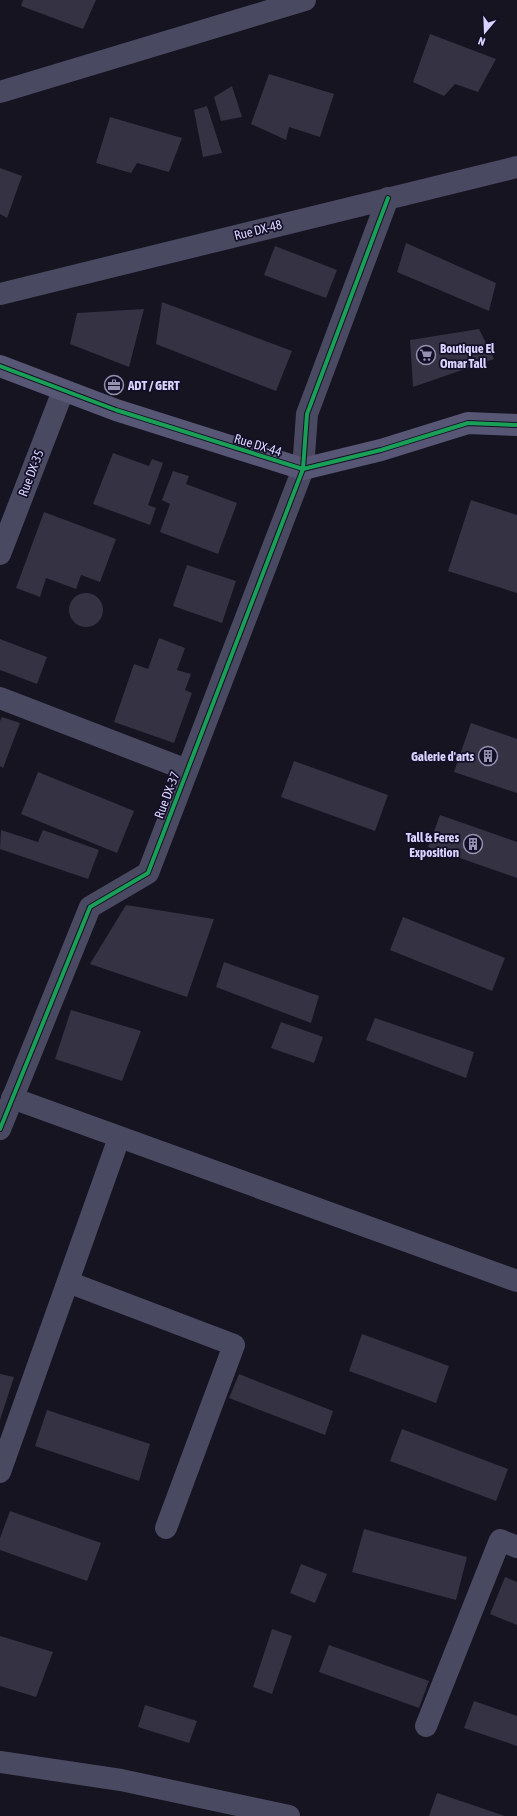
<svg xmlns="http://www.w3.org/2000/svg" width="517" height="1816" font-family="'Asap Condensed',sans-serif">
	<rect width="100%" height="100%" fill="#161421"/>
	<g fill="#343243">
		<path d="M23,0H96L83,29L21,6Z"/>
		<path d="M430,34L496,59L478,92L455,84L444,96L413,82Z"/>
		<path d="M269,74L334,94L320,137L289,127L286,140L251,124Z"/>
		<path d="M232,86L242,117L221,121L214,97Z"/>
		<path d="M207,106L222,153L203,157L194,110Z"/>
		<path d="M110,117L182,138L169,172L137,163L131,173L96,163Z"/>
		<path d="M0,168L22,176L7,218L0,214Z"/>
		<path d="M406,243L496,283L489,311L397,272Z"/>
		<path d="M275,246L337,270L326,298L264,275Z"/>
		<path d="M162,302L292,351L276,391L156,344Z"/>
		<path d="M144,309L129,367L70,344L77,313Z"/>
		<path d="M479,329L494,359L413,387L410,340Z"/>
		<path d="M113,453L149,466L152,459L163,463L148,505L156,508L150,525L93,504Z"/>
		<path d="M173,471L189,476L186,484L237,503L218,554L160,532L170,504L162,500Z"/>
		<path d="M471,500L517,515V593L448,571Z"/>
		<path d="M44,512L116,539L100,582L81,575L76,589L46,578L40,597L16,588Z"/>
		<path d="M187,565L236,581L222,623L173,606Z"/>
		<circle cx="86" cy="610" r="17"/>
		<path d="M159,638L185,648L177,670L191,674L185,690L192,693L174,743L114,722L134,664L148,669Z"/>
		<path d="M0,639L47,657L37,684L0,670Z"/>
		<path d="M2,717L20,723L3,768L0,766V721Z"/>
		<path d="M471,723L517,739V793L454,772Z"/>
		<path d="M294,761L388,795L375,831L281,797Z"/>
		<path d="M38,772L134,811L117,853L21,814Z"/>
		<path d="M440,815L517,842V878L428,847Z"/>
		<path d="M1,830L38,842L43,830L99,850L88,879L0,849Z"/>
		<path d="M126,905L214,919L187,997L90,964Z"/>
		<path d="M403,917L505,958L492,991L390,950Z"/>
		<path d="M224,962L319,996L311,1023L216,987Z"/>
		<path d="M71,1010L141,1031L122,1081L55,1059Z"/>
		<path d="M375,1018L474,1052L466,1078L366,1040Z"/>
		<path d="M281,1022L323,1037L314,1063L271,1048Z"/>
		<path d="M362,1334L449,1366L436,1403L349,1371Z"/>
		<path d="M0,1374L14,1377L0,1420Z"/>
		<path d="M239,1374L333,1411L325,1435L229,1398Z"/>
		<path d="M47,1410L150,1444L139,1481L35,1446Z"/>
		<path d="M402,1429L508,1469L496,1501L390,1461Z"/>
		<path d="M10,1511L101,1543L87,1581L0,1550V1538Z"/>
		<path d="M364,1529L467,1557L456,1600L352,1572Z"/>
		<path d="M301,1564L327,1574L315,1603L290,1593Z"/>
		<path d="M505,1577L517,1582V1625L490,1614Z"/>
		<path d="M272,1629L292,1636L272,1694L253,1687Z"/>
		<path d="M0,1636L53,1652L36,1697L0,1686Z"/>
		<path d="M329,1645L429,1681L419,1708L319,1672Z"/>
		<path d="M474,1701L517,1716V1746L464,1728Z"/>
		<path d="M145,1705L197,1721L189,1743L138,1727Z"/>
		<path d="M437,1793L505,1816H429Z"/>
	</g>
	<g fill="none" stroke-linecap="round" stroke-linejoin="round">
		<g stroke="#4a4962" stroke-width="22">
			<path d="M0,92L305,0"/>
			<path d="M0,294L517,167"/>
			<path d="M0,554L63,391"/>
			<path d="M0,698L187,770"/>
			<path d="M12,1098L517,1281"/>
			<path d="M0,1129L90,907L148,873L303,469L307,414L388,198"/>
			<path d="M68,1282L234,1345L166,1528"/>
			<path d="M0,1472L119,1138"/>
			<path d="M426,1726L500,1540L517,1547"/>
			<path d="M0,1762L121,1780L289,1816"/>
		</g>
		<path stroke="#575674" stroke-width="22" d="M0,366L116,410L303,469L381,450L468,423L517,425"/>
		<defs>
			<g id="cycleway">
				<path d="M0,366L116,410L303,469L381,450L468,423L517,425"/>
				<path d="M0,1129L90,907L148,873L303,469L307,414L388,198"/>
			</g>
		</defs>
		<use href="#cycleway" stroke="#130f26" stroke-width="6"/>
		<use href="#cycleway" stroke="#1a9f57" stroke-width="4"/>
	</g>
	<defs>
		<symbol id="supermarket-ring" viewBox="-11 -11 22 22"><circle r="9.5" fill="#130f26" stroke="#9591b1" stroke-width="1.5"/><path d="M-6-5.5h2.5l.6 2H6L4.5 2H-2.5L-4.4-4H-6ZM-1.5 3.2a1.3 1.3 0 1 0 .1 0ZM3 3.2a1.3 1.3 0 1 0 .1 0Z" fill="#9591b1"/></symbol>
		<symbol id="office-ring" viewBox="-11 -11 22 22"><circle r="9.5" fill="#130f26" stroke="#9591b1" stroke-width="1.5"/><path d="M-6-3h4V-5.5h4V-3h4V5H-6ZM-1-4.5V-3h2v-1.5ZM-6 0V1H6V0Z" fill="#9591b1"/></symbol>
		<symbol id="building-ring" viewBox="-11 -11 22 22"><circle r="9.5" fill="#130f26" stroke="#9591b1" stroke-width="1.5"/><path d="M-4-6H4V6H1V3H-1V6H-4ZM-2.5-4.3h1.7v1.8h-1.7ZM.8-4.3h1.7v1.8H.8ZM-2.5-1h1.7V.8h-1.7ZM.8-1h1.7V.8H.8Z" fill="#9591b1"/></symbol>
	</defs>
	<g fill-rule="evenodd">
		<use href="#supermarket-ring" x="415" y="344" width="22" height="22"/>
		<use href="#office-ring" x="103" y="374" width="22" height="22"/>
		<use href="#building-ring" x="477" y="745" width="22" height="22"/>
		<use href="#building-ring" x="462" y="833" width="22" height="22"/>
	</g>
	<g text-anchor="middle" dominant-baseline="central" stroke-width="3.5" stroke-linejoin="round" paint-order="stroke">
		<g font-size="13" fill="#d9d4ff" stroke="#130f26">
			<text transform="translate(258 230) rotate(-14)">Rue DX-48</text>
			<text transform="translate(258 445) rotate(17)">Rue DX-44</text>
			<text transform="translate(31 473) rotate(-69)">Rue DX-35</text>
			<text transform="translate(167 795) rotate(-69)">Rue DX-37</text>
		</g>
		<g font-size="13" font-weight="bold" fill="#d9d4ff" stroke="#130f26" text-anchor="start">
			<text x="440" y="348">Boutique El<tspan x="440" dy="15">Omar Tall</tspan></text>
			<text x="128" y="385">ADT / GERT</text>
			<text x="474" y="756" text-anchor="end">Galerie d'arts</text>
			<text x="459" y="837" text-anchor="end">Tall &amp; Feres<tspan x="459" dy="15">Exposition</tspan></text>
		</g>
	</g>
	<g transform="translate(485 32) rotate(199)" stroke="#130f26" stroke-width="3" paint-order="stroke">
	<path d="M0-3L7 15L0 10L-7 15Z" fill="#d9d4ff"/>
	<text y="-6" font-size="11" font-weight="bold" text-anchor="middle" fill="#d9d4ff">N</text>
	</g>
</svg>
